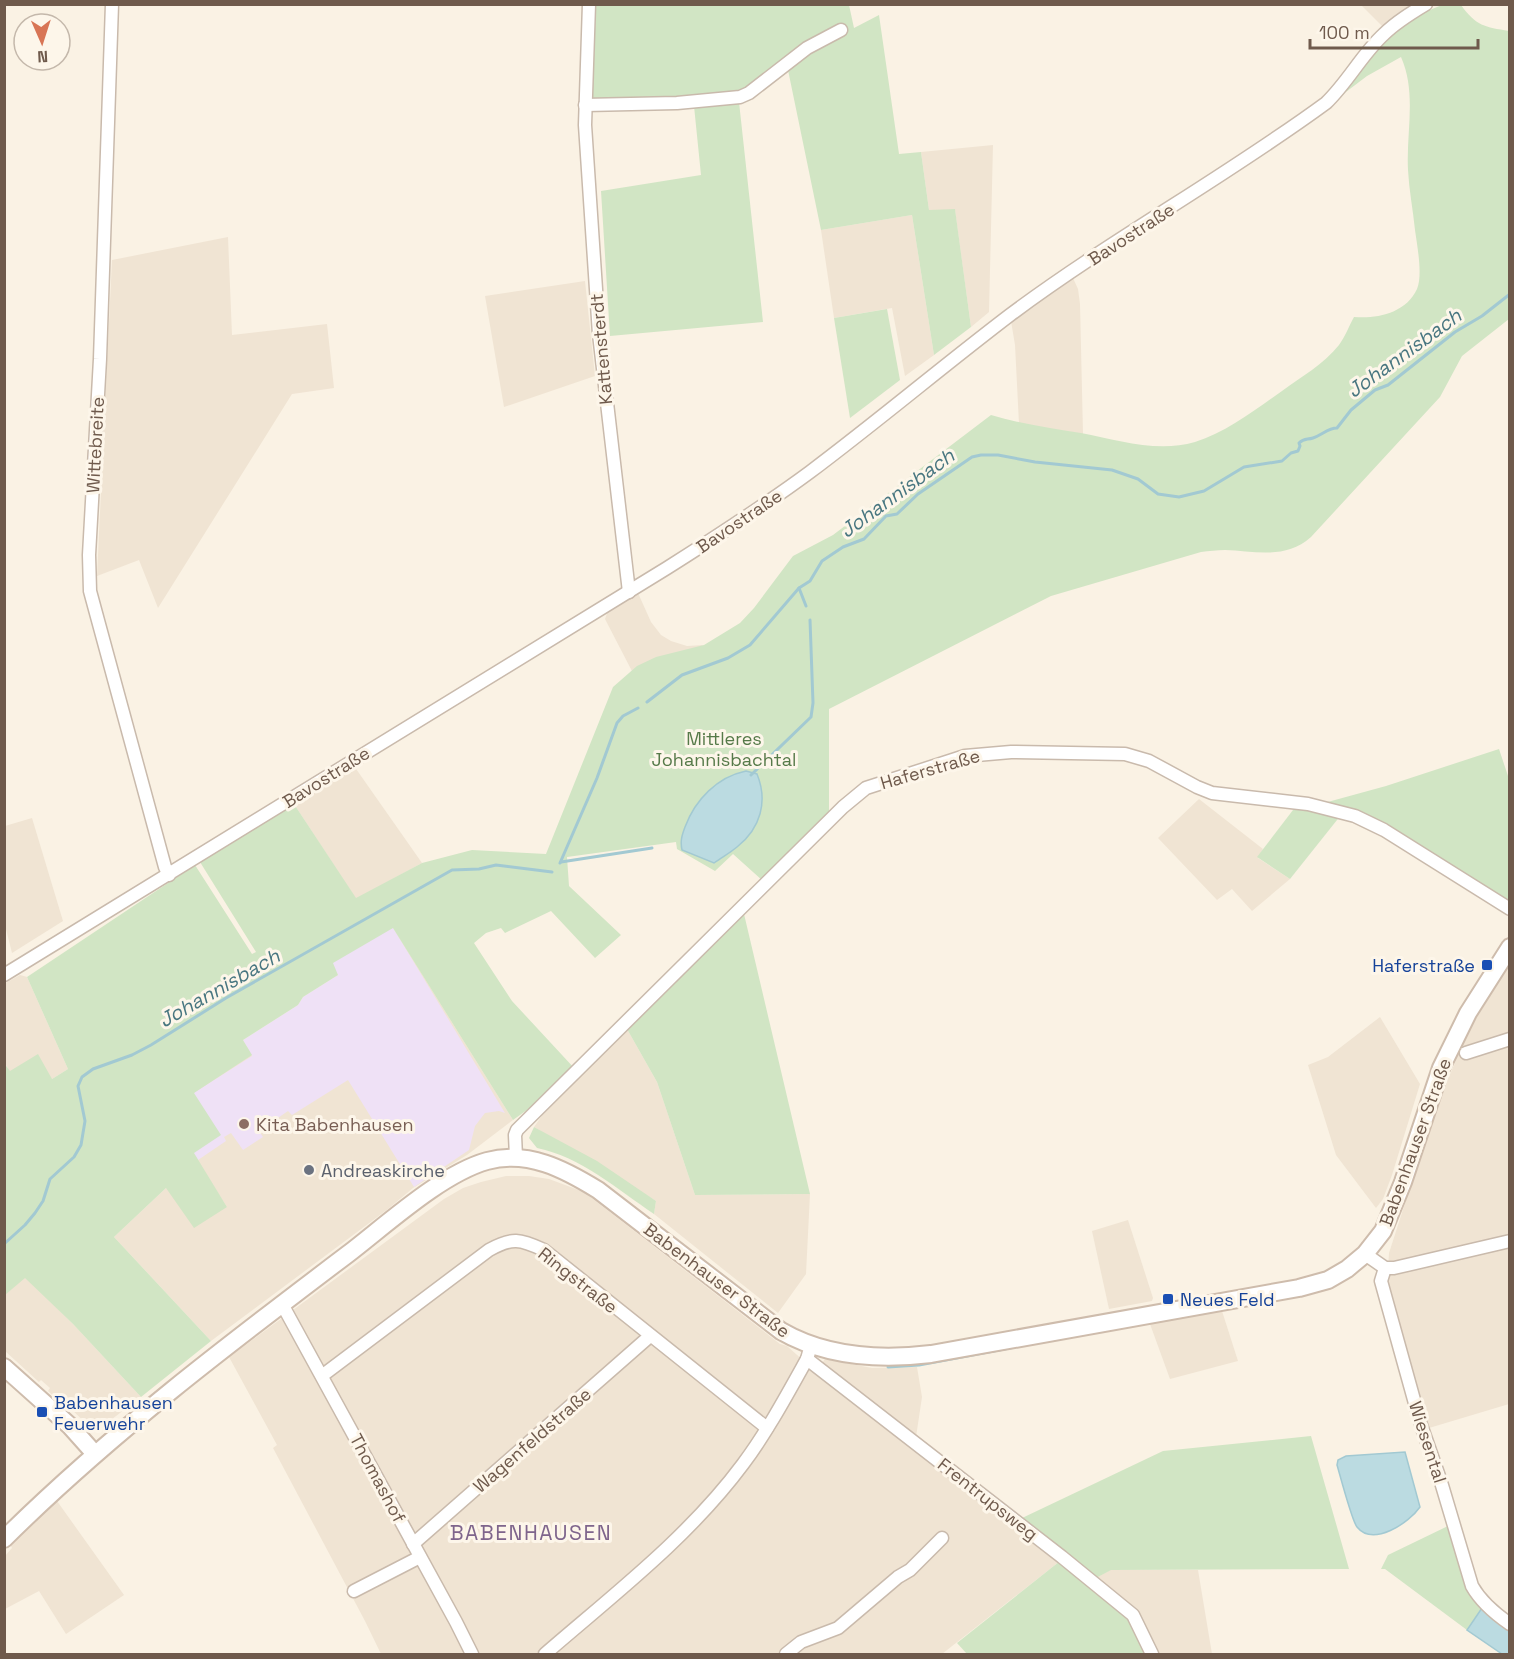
<svg xmlns="http://www.w3.org/2000/svg" width="1514" height="1659" font-family="'Space Grotesk',sans-serif">
	<rect width="100%" height="100%" fill="#faf2e4"/>
	<g fill="#f0e4d3">
		<path d="M1361,5H1415L1382,26Z"/>
		<path d="M993,145L989,312L971,327L955,210H929L921,152Z"/>
		<path d="M912,215L934,355L905,376L892,308L834,318L821,230Z"/>
		<path d="M228,237L232,335L327,324L334,388L292,394L158,608L139,560L97,576L112,260Z"/>
		<path d="M1073,278L1078,289L1080,304L1083,434L1019,424L1015,345L1011,321Z"/>
		<path d="M585,281L595,376L504,407L485,296Z"/>
		<path d="M638,593L651,622L661,635L671,641L687,646L704,645L634,675L605,619L608,611Z"/>
		<path d="M354,766L422,863L356,899L294,804Z"/>
		<path d="M1199,799L1263,849L1258,858L1290,879L1252,911L1232,889L1217,900L1158,838Z"/>
		<path d="M32,818L63,921L12,953L5,925V826Z"/>
		<path d="M392,926L513,1120L467,1155L413,1188L388,1209L211,1341L114,1237L166,1188L227,1207L165,1111L338,975Z"/>
		<path d="M1509,966V1404L1429,1428L1387,1285L1389,1253L1436,1107L1469,1030Z"/>
		<path d="M20,975L27,977L68,1069L52,1079L9,1071L5,1063L4,984Z"/>
		<path d="M1380,1017L1420,1084L1392,1175L1383,1199L1376,1208L1336,1155L1308,1065L1328,1057Z"/>
		<path d="M627,1029L657,1082L695,1195L810,1194L806,1274L778,1313L654,1214L656,1201L534,1127L548,1107Z"/>
		<path d="M506,1176H529L549,1179L584,1192L780,1344L787,1346L815,1371L1060,1561L942,1654H381L365,1621L273,1448L277,1445L229,1357L444,1199L463,1188L481,1182Z"/>
		<path d="M1128,1220L1153,1298L1152,1301L1109,1309L1092,1231Z"/>
		<path d="M25,1277L73,1324L141,1397L95,1432L68,1406H64L48,1391L50,1388L41,1380L39,1382L5,1351L4,1295Z"/>
		<path d="M1222,1311L1238,1361L1170,1379L1150,1324Z"/>
		<path d="M825,1359L872,1368L917,1367L922,1397L916,1437L822,1363Z"/>
		<path d="M57,1501L124,1595L66,1634L39,1591L5,1609V1556L12,1548L10,1544Z"/>
		<path d="M1110,1570H1198L1212,1654H1157L1096,1578Z"/>
	</g>
	<path fill="#efe1f6" d="M392,926L505,1113L499,1111L485,1113L475,1126L469,1150L414,1187L348,1080L292,1115L288,1111L259,1131L263,1137L243,1150L231,1133L224,1137L226,1141L198,1160L165,1111L252,1056L243,1040L298,1005L303,997L338,975L332,965L333,959Z"/>
	<g fill="#d1e5c4">
		<path d="M596,5H849L854,28L879,15L899,154L921,152L929,210L955,209L971,327L934,355L912,215L821,230L788,70L749,101L739,102L763,322L610,336L601,191L701,175L694,106L592,100Z"/>
		<path d="M1442,5H1461C1476,26 1485,27 1509,31V319L1462,356L1440,397L1311,537C1285,560 1255,551 1225,550C1217,550 1209,551 1201,552L1051,596L829,709V816L763,881L733,854L715,871L677,849L676,842L567,857L569,886L621,935L595,958L551,911L505,933L501,928L486,933L474,943L512,1001L575,1069L541,1100L513,1120L393,928L333,963L338,975L303,997L298,1005L243,1040L252,1055L194,1093L221,1135L194,1153L227,1207L194,1228L166,1188L114,1237L211,1341L141,1397L73,1324L25,1278L5,1295L4,1063L10,1071L38,1054L52,1079L68,1069L27,977L195,865L252,954L256,952L200,862L294,804L356,898L422,863L472,850L546,854L613,687L637,666L656,657L704,645L740,623L754,608L793,556L833,535L991,415C1021,424 1051,428 1081,433C1118,440 1157,453 1195,442C1227,432 1255,410 1282,391C1301,377 1324,364 1339,345C1345,337 1349,326 1354,317C1377,319 1406,313 1417,289C1423,275 1417,245 1415,230C1413,210 1409,190 1408,170C1406,132 1417,93 1401,57L1367,76L1334,101L1387,38L1420,14Z"/>
		<path d="M887,309L900,380L850,418L834,318Z"/>
		<path d="M1499,749L1509,779V903L1324,803L1386,786Z"/>
		<path d="M1301,808L1341,815L1290,879L1257,857L1293,810Z"/>
		<path d="M744,914L810,1194L695,1195L657,1082L627,1029Z"/>
		<path d="M534,1127L597,1161L656,1201L654,1214C617,1189 581,1157 537,1148L529,1138Z"/>
		<path d="M1311,1436L1349,1569L1111,1570L1096,1578L1020,1519L1163,1451Z"/>
		<path d="M1448,1526C1456,1556 1461,1584 1482,1608L1467,1630L1385,1569H1381L1388,1555Z"/>
		<path d="M1060,1561L1130,1616L1148,1654H967L957,1643Z"/>
	</g>
	<g fill="#bbdbe1" stroke="#a2c9d2" stroke-width="1.5">
		<path d="M746,771L757,774C768,801 761,828 737,847C730,853 722,857 714,863L682,850C680,841 682,835 685,827C695,800 717,777 746,771Z"/>
		<path d="M1405,1452L1420,1507C1409,1523 1373,1547 1357,1527C1352,1521 1340,1475 1337,1465L1338,1460L1346,1456Z"/>
		<path d="M1482,1608L1493,1619L1509,1630V1654H1502L1467,1630Z"/>
	</g>
	<g fill="none" stroke-linecap="round" stroke-linejoin="round">
		<g stroke="#a2c9d2" stroke-width="3">
			<path d="M806,606L799,588L810,581L822,561L843,547L864,539L886,516L897,514L918,494L972,457L981,455H998L1035,462L1112,470L1138,479L1158,494L1179,497L1204,491L1244,467L1282,461L1291,453L1298,451L1300,446L1299,443C1304,438 1307,440 1313,438C1322,435 1328,428 1337,428L1351,410L1375,390L1388,385L1455,332L1482,316L1510,294"/>
			<path d="M647,702L682,675L728,658L750,645L799,588"/>
			<path d="M751,775L811,717L813,703L810,620"/>
			<path d="M561,862L652,848"/>
			<path d="M560,863L597,778L617,723L623,716L638,708"/>
			<path d="M4,1244L25,1225L35,1213L43,1201L50,1179L74,1157L81,1145L85,1121L78,1086L82,1077L93,1069L132,1055L151,1045L226,998L452,870L479,869L496,865L552,872"/>
			<path d="M888,1367L919,1365L1015,1347"/>
		</g>
		<defs>
			<g id="street">
				<path d="M112,4L100,359L89,555L90,591L165,867L169,875"/>
				<path d="M589,4L585,125L599,334L629,592"/>
				<path d="M585,105L677,103L740,97L749,93L807,48L841,30"/>
				<path d="M4,975L667,568C716,537 764,506 810,472C878,421 943,366 1010,315C1112,239 1224,178 1326,103C1348,82 1362,54 1384,34C1396,22 1411,13 1426,4"/>
				<path d="M1466,1053L1510,1039"/>
				<path d="M516,1157L515,1135L517,1130L843,807L866,788L965,756L1011,752L1125,754L1149,761L1197,787L1212,793L1308,804L1355,816L1384,830L1510,909"/>
				<path d="M1365,1254L1385,1268H1394L1510,1241"/>
				<path d="M1385,1268L1381,1281L1421,1425L1441,1482L1472,1586C1481,1602 1494,1613 1510,1624"/>
				<path d="M282,1304L456,1622L472,1654"/>
				<path d="M807,1359L1062,1557L1133,1615L1152,1654"/>
				<path d="M323,1375L489,1250C512,1237 520,1239 544,1250L767,1428"/>
				<path d="M413,1544L650,1336"/>
				<path d="M354,1591L420,1557"/>
				<path d="M545,1654C613,1595 688,1538 743,1464C767,1432 787,1395 807,1359L809,1352"/>
				<path d="M786,1654L801,1642L838,1628L898,1577L910,1570L942,1538"/>
			</g>
			<g id="secondary">
				<path d="M4,1367L70,1426L95,1454"/>
				<path d="M4,1539C110,1434 229,1344 348,1254C386,1225 441,1174 487,1161C528,1150 564,1169 598,1190L781,1331C826,1357 881,1360 931,1354L1299,1288L1328,1280L1347,1269L1365,1254L1383,1231L1403,1182L1441,1068L1468,1013L1510,947"/>
			</g>
		</defs>
		<use href="#street" stroke="#c9baac" stroke-width="15"/>
		<use href="#secondary" stroke="#cebcac" stroke-width="20"/>
		<use href="#street" stroke="#fff" stroke-width="12"/>
		<use href="#secondary" stroke="#fff" stroke-width="16"/>
	</g>
	<g fill="#1a4fb4" stroke="#fdf6ea" stroke-width="2">
		<rect x="1481" y="959" width="12" height="12" rx="3"/>
		<rect x="1162" y="1293" width="12" height="12" rx="3"/>
		<rect x="36" y="1406" width="12" height="12" rx="3"/>
	</g>
	<circle fill="#8d6e63" stroke="#fdf6ea" stroke-width="2" cx="244" cy="1124" r="6"/>
	<circle fill="#6b7280" stroke="#fdf6ea" stroke-width="2" cx="309" cy="1170" r="6"/>
	<g text-anchor="middle" dominant-baseline="central" stroke-width="6" stroke-linejoin="round" paint-order="stroke">
		<g font-size="18" fill="#6f5a4c" stroke="#fdf6ea">
			<text transform="translate(1131 234) rotate(-33)">Bavostraße</text>
			<text transform="translate(601 349) rotate(-95)">Kattensterdt</text>
			<text transform="translate(95 445) rotate(-87)">Wittebreite</text>
			<text transform="translate(739 521) rotate(-34)">Bavostraße</text>
			<text transform="translate(930 769) rotate(-16)">Haferstraße</text>
			<text transform="translate(326 777) rotate(-32)">Bavostraße</text>
			<text transform="translate(1415 1142) rotate(-70)">Babenhauser Straße</text>
			<text transform="translate(578 1280) rotate(38)">Ringstraße</text>
			<text transform="translate(717 1280) rotate(37)">Babenhauser Straße</text>
			<text transform="translate(532 1440) rotate(-41)">Wagenfeldstraße</text>
			<text transform="translate(1428 1442) rotate(72)">Wiesental</text>
			<text transform="translate(378 1478) rotate(62)">Thomashof</text>
			<text transform="translate(988 1499) rotate(38)">Frentrupsweg</text>
		</g>
		<g font-size="18" fill="#567a49" stroke="#fdf6ea">
			<text x="724" y="738">Mittleres<tspan x="724" dy="21">Johannisbachtal</tspan></text>
		</g>
		<g font-size="18" fill="#164399" stroke="#fdf6ea" text-anchor="start">
			<text x="1475" y="965" text-anchor="end">Haferstraße</text>
			<text x="1180" y="1299">Neues Feld</text>
			<text x="54" y="1402">Babenhausen<tspan x="54" dy="21">Feuerwehr</tspan></text>
		</g>
		<g font-size="18" fill="#785e54" stroke="#fdf6ea" text-anchor="start">
			<text x="256" y="1124">Kita Babenhausen</text>
		</g>
		<g font-size="18" fill="#5b616d" stroke="#fdf6ea" text-anchor="start">
			<text x="321" y="1170">Andreaskirche</text>
		</g>
		<g font-size="20" font-style="italic" fill="#487680" stroke="#fdf6ea">
			<text transform="translate(1404 353) rotate(-36)">Johannisbach</text>
			<text transform="translate(897 493) rotate(-36)">Johannisbach</text>
			<text transform="translate(219 988) rotate(-30)">Johannisbach</text>
		</g>
		<g font-size="21" letter-spacing="1.5" fill="#7f658c" stroke="#fdf6ea">
			<text x="531" y="1532">BABENHAUSEN</text>
		</g>
	</g>
	<rect width="1514" height="1659" fill="none" stroke="#6f5a4c" stroke-width="12"/>
	<g transform="translate(42 42) rotate(177)"><circle r="28" fill="#fdf6ea" stroke="#c4b8ab" stroke-width="1.5"/>
	<path d="M0-4.5L10 22L0 15L-10 22Z" fill="#d87555"/>
	<text y="-9" font-size="16" font-weight="bold" text-anchor="middle" fill="#6f5a4c">N</text>
	</g>
	<path d="M1310 39v9h168v-9" fill="none" stroke="#6f5a4c" stroke-width="3"/>
	<text x="1319" y="39" font-size="18" fill="#6f5a4c" stroke="#fdf6ea" stroke-width="4.5" paint-order="stroke">100 m</text>
</svg>
